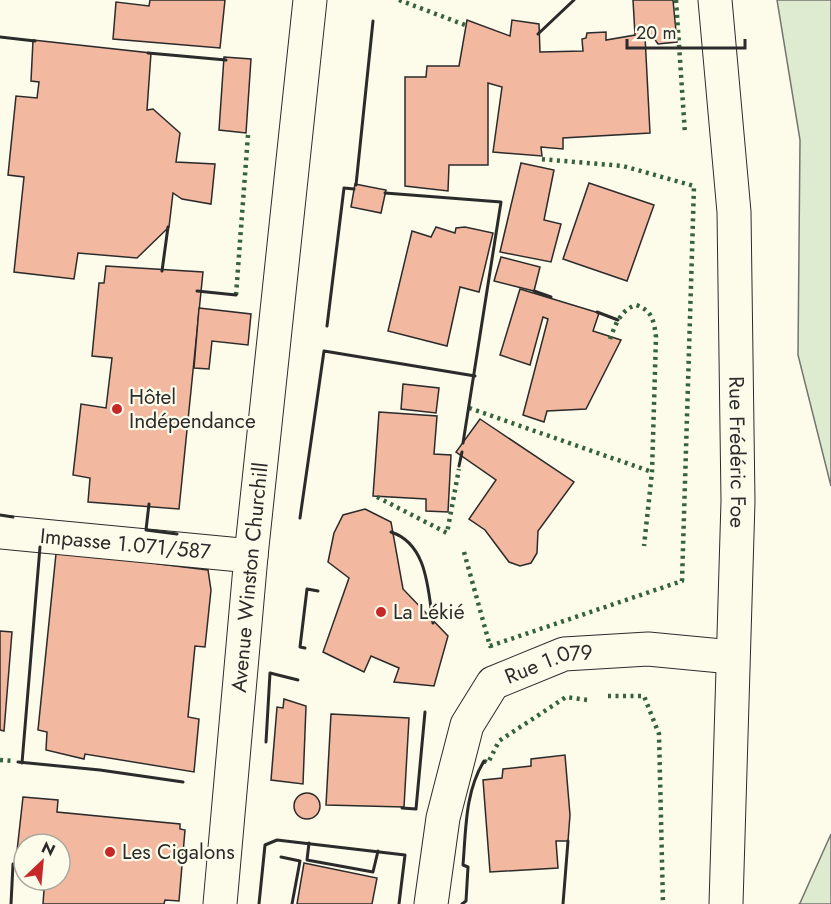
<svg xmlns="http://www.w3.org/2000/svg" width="831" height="904" font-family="Jost,sans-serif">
	<rect width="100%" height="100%" fill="#fdfbea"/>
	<g fill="#deebd1" stroke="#74746e" stroke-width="1.5">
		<path d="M777,0H831V486L798,355L800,140Z"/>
		<path d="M831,834V904H799L800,903Z"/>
	</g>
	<g fill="#f2b8a0" stroke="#2b2b2b" stroke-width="1.5">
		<path d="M150,0H225L220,48L113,39L116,2L149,6Z"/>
		<path d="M633,0H673L677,42L658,44L653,37L645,36L650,133L563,138V149L541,147L542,156L493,152L502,87L488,83V165H449L448,191L405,186V77H426L427,66H459L467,20L510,36L512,20L539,24L540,52L583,51L582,39L586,38L587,33L606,32V40L635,35Z"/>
		<path d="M33,40L151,53L147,110L153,109L180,133L176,162L215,164L211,204L182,199L173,193L169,227L137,258L78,253L74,279L14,272L24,177L8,175L16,96L37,98L39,82L31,81Z"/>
		<path d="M224,57L251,59L246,133L219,130Z"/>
		<path d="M521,163L554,170L544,220L561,224L551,262L500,252Z"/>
		<path d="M589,183L654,205L627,281L563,259Z"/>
		<path d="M355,184L386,190L381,213L351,207Z"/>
		<path d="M436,227L455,233L456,228L465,227L493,233L479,292L460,287L447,346L388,331L412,231L431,237Z"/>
		<path d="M501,257L540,267L534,291L494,281Z"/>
		<path d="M106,266L203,272L179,509L88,502L90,478L73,475L81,404L106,408L112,358L92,356L99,283H104Z"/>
		<path d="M520,289L599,313L593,331L621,340L586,409L547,411L544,422L523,415L548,319L543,317L530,365L500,355Z"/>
		<path d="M199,308L251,314L248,345L212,341L209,369L194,368Z"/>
		<path d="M403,384L439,388L436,413L401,409Z"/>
		<path d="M379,412L437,416L434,454L451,455L448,512L426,511V499L373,496Z"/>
		<path d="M480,419L574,482L538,531L537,553L531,563L520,566L509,562L485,530L469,519L496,480L456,452Z"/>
		<path d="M365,509L391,522L403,589L448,636L434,686L394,682L399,668L371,656L364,672L323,652L349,578L328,562L334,533L343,515Z"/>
		<path d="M57,544L159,564L208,570L211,590L205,647L195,646L188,717L199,719L194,772L85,754L84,759L46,750L47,732L38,730Z"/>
		<path d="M0,631L12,632L4,731L0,730Z"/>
		<path d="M284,699L306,706L303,784L271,780L277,707L283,708Z"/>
		<path d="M331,714L409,718L404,807L326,805Z"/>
		<path d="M565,755L570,815L568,841H556L558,868L490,872L483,780L502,778L503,769L531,766V759Z"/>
		<circle cx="307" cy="806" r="13"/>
		<path d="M23,797L58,800L57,812L180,824V829L185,830L179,901L165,900L164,904H43L44,890L38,889L39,880H60V844H24V852L17,851Z"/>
		<path d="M304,863L377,878L372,904H297Z"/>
	</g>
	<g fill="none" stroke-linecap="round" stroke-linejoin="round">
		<defs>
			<g id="minor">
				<path id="s1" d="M715,0L734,212L738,501L726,904"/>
				<path id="s2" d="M0,532L251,556"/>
				<path id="s3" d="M220,904L251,556L310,0"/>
				<path id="s4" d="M431,904L443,818L467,725L493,683L564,654L648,649L732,657"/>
			</g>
		</defs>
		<use href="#minor" stroke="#2b2b2b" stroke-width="35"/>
		<use href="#minor" stroke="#fdfbea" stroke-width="33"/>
		<g stroke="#34623c" stroke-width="4.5" stroke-dasharray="3 4.5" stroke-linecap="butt">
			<path d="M399,0L465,25"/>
			<path d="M676,0L685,134"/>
			<path d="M236,295L248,135"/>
			<path d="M610,339C615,326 620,310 636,305C652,310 654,321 656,337L652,472L644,546"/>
			<path d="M469,408L652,472"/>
			<path d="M377,497L447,533L459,469"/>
			<path d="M464,552L490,646L682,581L694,186L623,166L540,159"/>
			<path d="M608,696H644L659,734L663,904"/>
			<path d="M0,760L13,761"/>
			<path d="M484,761L488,763L499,741L566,697L587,700"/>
		</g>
		<g stroke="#2b2b2b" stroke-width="3">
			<path d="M538,34L574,0"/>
			<path d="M0,37L35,41"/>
			<path d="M148,53L226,60"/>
			<path d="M356,185L373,21"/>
			<path d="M385,193L501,202L463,443"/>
			<path d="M162,271L168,227"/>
			<path d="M197,291L236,295"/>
			<path d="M534,291L551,297"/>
			<path d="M597,312L618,320"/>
			<path d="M327,326L344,188L354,189"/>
			<path d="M459,466L462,452"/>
			<path d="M149,504L146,530L177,534"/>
			<path d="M0,515L13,517"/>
			<path d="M300,518L324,351L475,376"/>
			<path d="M391,532C428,544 428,591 433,623"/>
			<path d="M305,648L300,647L307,589L318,591"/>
			<path d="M266,742L270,673L298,680"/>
			<path d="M18,762L100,770L183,782"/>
			<path d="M22,763L40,547"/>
			<path d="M402,808L416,809L425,712"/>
			<path d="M309,843L307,860L373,872L378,851"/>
			<path d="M281,857L300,861L292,904"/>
			<path d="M11,904L13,864L24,865"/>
			<path d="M259,904L265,845L277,840L405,855L399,904"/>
			<path d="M462,904L466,901L468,867L463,865C466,829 465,792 484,761"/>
			<path d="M563,904L568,841"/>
		</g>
	</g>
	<g fill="#c62828" stroke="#fdfbea" stroke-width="2">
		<circle cx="117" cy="409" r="6"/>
		<circle cx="381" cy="612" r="6"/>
		<circle cx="110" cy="852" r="6"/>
	</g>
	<g text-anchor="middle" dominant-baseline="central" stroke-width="4.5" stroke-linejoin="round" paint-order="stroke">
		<g font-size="21" fill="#2b2b2b" stroke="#fdfbea" text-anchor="start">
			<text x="129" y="397">Hôtel<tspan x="129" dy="24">Indépendance</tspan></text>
			<text x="393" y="612">La Lékié</text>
			<text x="122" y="852">Les Cigalons</text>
		</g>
		<g font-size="21" fill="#2b2b2b" stroke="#fdfbea">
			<text stroke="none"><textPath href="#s1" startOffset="453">Rue Frédéric Foe</textPath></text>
			<text stroke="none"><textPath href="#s2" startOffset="126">Impasse 1.071/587</textPath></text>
			<text stroke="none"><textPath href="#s3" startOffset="328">Avenue Winston Churchill</textPath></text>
			<text stroke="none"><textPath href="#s4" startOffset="292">Rue 1.079</textPath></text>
		</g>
	</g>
	<g transform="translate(42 862) rotate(26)"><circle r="28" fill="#fdfbea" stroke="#a9a89e" stroke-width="1.5"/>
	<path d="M0-4.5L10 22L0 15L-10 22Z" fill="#c62828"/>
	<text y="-9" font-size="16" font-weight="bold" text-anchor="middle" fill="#2b2b2b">N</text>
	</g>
	<path d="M627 39v9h118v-9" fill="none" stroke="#2b2b2b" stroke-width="3"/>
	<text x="636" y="39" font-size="18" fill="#2b2b2b" stroke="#fdfbea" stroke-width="4.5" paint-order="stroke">20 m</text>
</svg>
